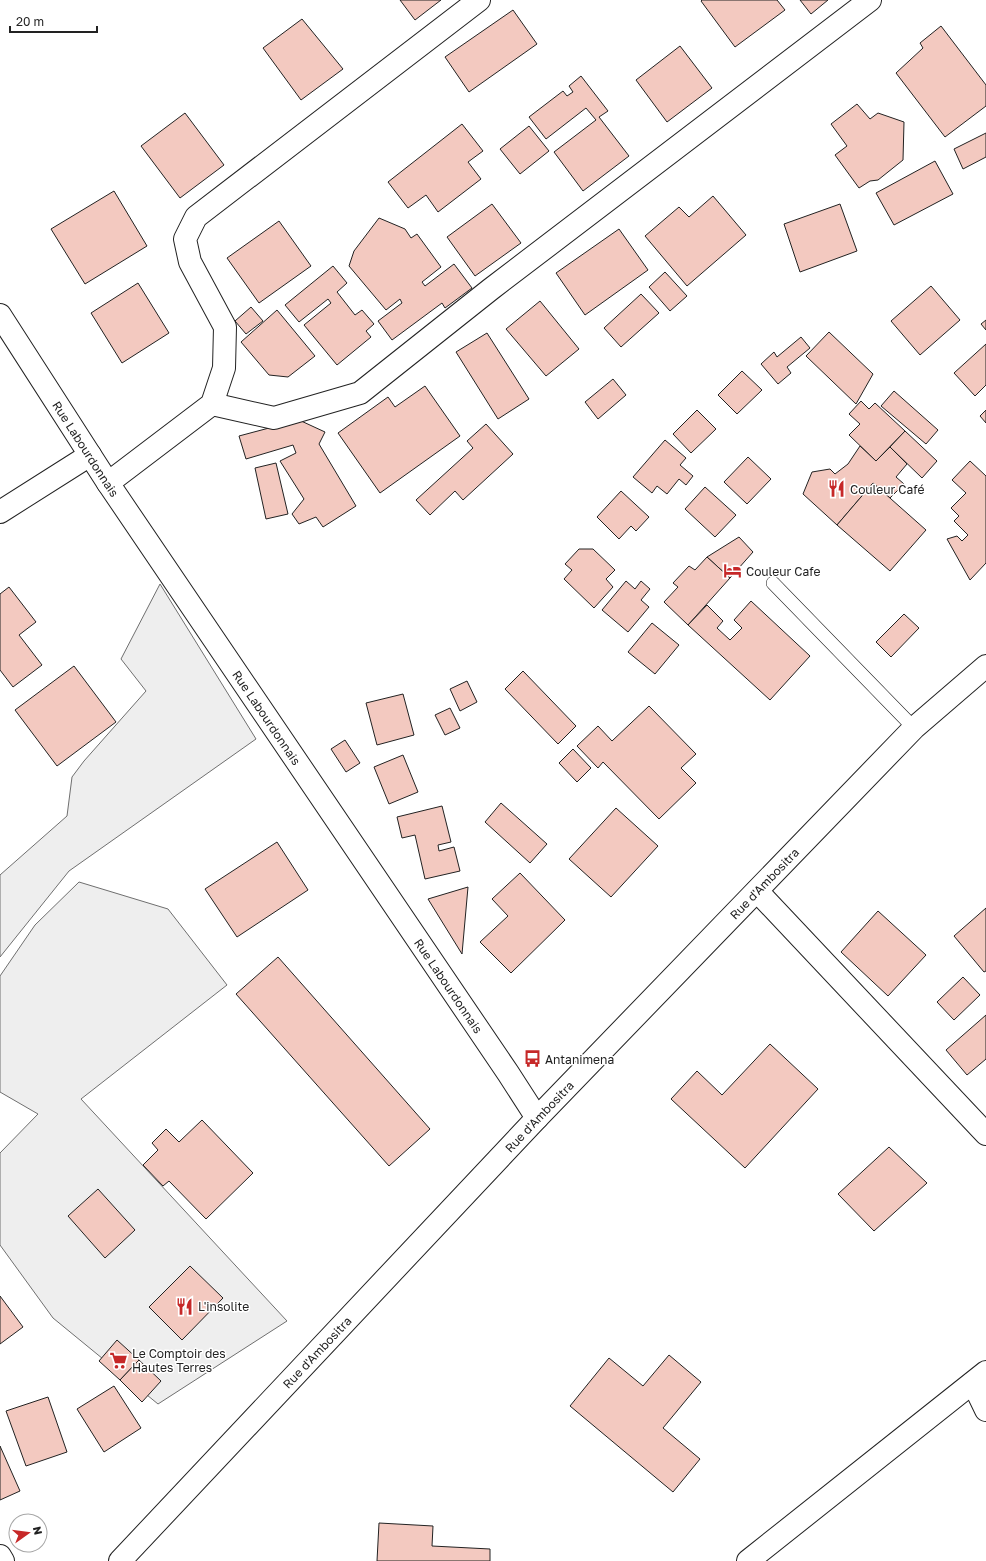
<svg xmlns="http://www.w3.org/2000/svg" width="986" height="1561" font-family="'Golos Text',sans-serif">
	<rect width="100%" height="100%" fill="#fff"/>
	<g fill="#eee" stroke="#6f6f6f">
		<path d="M160,584L256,739L69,871L0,957V875L67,816L72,777L84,761L146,691L121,659Z"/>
		<path d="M79,882L168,909L227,985L81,1099L287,1321L158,1404L53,1318L0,1245V1153L38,1114L0,1092V976L35,925Z"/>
	</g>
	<g fill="#f3c9c0" stroke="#222">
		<path d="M400,0H441L415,20Z"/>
		<path d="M702,0H777L785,10L735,47L701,1Z"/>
		<path d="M800,0H828L811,14Z"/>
		<path d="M513,10L537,44L469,92L445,57Z"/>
		<path d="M302,19L343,69L301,100L263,48Z"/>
		<path d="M941,26L986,85V106L945,137L896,73L923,48L920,43Z"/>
		<path d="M680,46L712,88L667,122L636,80Z"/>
		<path d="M581,76L608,111L599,117L629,156L583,191L554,152L596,120L586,108L546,139L529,117L563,91L567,96L573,92L569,86Z"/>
		<path d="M857,104L870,119L878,113L904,122L903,160L878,180L870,181L859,188L835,155L847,146L831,124Z"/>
		<path d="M185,113L224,165L180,198L141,146Z"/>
		<path d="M462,124L483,151L468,162L481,179L438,212L426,195L408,208L388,182Z"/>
		<path d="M529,126L549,151L520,174L500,149Z"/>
		<path d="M986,133V157L963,169L954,149Z"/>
		<path d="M935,161L953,194L894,225L876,193Z"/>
		<path d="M114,191L147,246L85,284L51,229Z"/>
		<path d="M713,196L746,235L687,286L645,236L679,207L689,217Z"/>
		<path d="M492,204L521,243L475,276L447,237Z"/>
		<path d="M840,204L857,251L800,272L784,224Z"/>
		<path d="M379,218L405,229L411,238L417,234L441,267L422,282L425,286L454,264L472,288L445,308L442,303L392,340L378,321L402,303L400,299L386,310L349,266L354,251Z"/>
		<path d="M279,221L311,266L259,303L227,258Z"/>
		<path d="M619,229L648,270L585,315L556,273Z"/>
		<path d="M333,266L347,283L337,292L355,315L362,310L374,324L366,331L371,337L337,365L304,325L331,303L328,299L299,322L285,305Z"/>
		<path d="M665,272L687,296L670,311L649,287Z"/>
		<path d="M138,283L169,333L122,363L91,313Z"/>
		<path d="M931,286L960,320L920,355L891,321Z"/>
		<path d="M641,294L659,313L621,347L604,328Z"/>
		<path d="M540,301L579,349L546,376L506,329Z"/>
		<path d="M251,307L263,321L246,334L235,321Z"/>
		<path d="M277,310L315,356L288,377L269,375L241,342Z"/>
		<path d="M986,320V330L981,324Z"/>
		<path d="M829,332L873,374L856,404L806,356Z"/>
		<path d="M487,333L529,399L498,419L456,352Z"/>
		<path d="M801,337L810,348L787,367L791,373L778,384L761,364L774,352L777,357Z"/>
		<path d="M986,344V385L975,396L954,373Z"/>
		<path d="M742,371L762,390L737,414L718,395Z"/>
		<path d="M613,379L626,395L598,419L585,402Z"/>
		<path d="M425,386L460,436L380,493L338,433L388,397L395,407Z"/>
		<path d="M894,391L938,430L926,444L881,406Z"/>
		<path d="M861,401L869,409L875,403L905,431L876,461L849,435L860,424L849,414Z"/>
		<path d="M697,410L716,429L691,453L673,434Z"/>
		<path d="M986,410V423L980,416Z"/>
		<path d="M299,420L325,432L319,444L356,506L323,527L316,517L299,524L292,514L304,499L280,461L296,453L293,445L246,459L239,436Z"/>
		<path d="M486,424L513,454L463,500L455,491L430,515L416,500L473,448L467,441Z"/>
		<path d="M905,431L937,461L922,478L890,447Z"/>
		<path d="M665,440L686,458L680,465L693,476L686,485L679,479L667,494L657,486L652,493L633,477Z"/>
		<path d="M860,446L876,461L890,447L907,464L896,477L904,484L890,498L873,483L837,525L803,494L812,472L830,469L835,474L848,464Z"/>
		<path d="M748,457L771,479L747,504L724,482Z"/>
		<path d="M970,461L986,476V563L970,580L947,539L957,536L962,541L968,535L954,521L959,516L951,508L966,493L952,480Z"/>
		<path d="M276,463L288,514L266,519L255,468Z"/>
		<path d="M873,483L926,530L890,571L837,525Z"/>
		<path d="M705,487L736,515L715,537L685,509Z"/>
		<path d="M621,491L649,517L636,531L631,526L619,539L597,517Z"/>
		<path d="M739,537L753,552L730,578L707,557Z"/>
		<path d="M579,549H593L615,570L606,579L613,587L594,608L564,579L572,570L565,564Z"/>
		<path d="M707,557L730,578L688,625L664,602L678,587L673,583L689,566L695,570Z"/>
		<path d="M626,581L635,589L641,581L650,589L641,600L649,607L628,632L602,610Z"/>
		<path d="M9,587L36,622L19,635L42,665L13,687L0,670V594Z"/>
		<path d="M751,601L810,656L770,700L688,625L707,605L723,621L717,628L730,640L742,628L734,620Z"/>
		<path d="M904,614L919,628L891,657L876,642Z"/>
		<path d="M652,623L679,645L655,674L628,652Z"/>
		<path d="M74,666L116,722L57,766L15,710Z"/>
		<path d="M523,671L576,726L558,744L505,689Z"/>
		<path d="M467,681L477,702L460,711L450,689Z"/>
		<path d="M403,694L414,735L377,745L366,703Z"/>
		<path d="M649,706L696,754L681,768L696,783L659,819L603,762L598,768L577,746L598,726L612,741Z"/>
		<path d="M450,708L460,728L445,735L435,715Z"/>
		<path d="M345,740L360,763L346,772L331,749Z"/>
		<path d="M573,749L591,768L577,782L559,763Z"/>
		<path d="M403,755L418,792L389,804L374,767Z"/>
		<path d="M501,803L547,844L530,863L485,822Z"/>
		<path d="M442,806L451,842L438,845L439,851L454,847L460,871L425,879L415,835L402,838L397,817Z"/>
		<path d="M616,808L658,846L611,897L569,859Z"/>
		<path d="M277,842L308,890L237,937L205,889Z"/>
		<path d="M520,873L565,920L511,973L480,942L508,916L492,899Z"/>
		<path d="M468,887L462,954L428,899Z"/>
		<path d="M986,908V971L984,972L954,936Z"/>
		<path d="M878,911L926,955L888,996L841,952Z"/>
		<path d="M278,957L430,1129L389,1166L236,994Z"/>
		<path d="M963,977L980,995L954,1020L937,1002Z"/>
		<path d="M986,1015V1059L967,1075L946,1050Z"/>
		<path d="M770,1044L818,1089L745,1168L671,1099L697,1071L722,1095Z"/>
		<path d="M202,1120L253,1173L206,1219L169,1181L163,1186L143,1165L158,1150L152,1143L166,1129L179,1142Z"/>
		<path d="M889,1147L927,1183L874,1231L838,1194Z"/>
		<path d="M98,1189L135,1230L105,1258L68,1216Z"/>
		<path d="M190,1266L223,1298L182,1340L149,1307Z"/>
		<path d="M0,1296L23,1327L0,1344Z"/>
		<path d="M117,1340L139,1360L120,1380L99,1361Z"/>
		<path d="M669,1355L701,1382L663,1428L700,1459L673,1492L570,1406L609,1358L643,1386Z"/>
		<path d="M139,1360L161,1381L142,1402L120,1380Z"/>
		<path d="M114,1386L141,1428L104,1452L77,1409Z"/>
		<path d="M48,1397L67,1452L26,1466L6,1411Z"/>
		<path d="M0,1446L20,1491L0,1500Z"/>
		<path d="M379,1523L433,1526L432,1546L490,1549V1561H377Z"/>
	</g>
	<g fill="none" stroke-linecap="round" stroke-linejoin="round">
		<defs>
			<path id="service" d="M773,583L914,728"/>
			<g id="minor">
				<path id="s1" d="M0,315L108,483L508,1073L537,1118"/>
				<path d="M212,404L274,418L360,393L491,289L870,0"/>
				<path d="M108,483L212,404L224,368L225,327L190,262L185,239L196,217L479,0"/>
				<path d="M0,512L90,455"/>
				<path d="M757,891L986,1134"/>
				<path d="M973,1383L986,1410"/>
				<path d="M0,1556L3,1561"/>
				<path d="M748,1561L986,1372"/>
			</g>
			<g id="primary">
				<path id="s2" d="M120,1561L537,1118L914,728L986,666"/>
			</g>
		</defs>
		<use href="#service" stroke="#222" stroke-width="14"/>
		<use href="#minor" stroke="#222" stroke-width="24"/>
		<use href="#primary" stroke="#222" stroke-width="24"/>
		<use href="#service" stroke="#fff" stroke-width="13"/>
		<use href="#minor" stroke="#fff" stroke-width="22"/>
		<use href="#primary" stroke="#fff" stroke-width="22"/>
	</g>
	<defs>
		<symbol id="restaurant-bare" viewBox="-9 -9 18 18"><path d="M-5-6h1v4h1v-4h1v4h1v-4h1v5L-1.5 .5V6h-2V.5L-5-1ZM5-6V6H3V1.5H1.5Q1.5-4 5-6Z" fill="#c62828" stroke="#fff" stroke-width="2.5" paint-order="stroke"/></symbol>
		<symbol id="hotel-bare" viewBox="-9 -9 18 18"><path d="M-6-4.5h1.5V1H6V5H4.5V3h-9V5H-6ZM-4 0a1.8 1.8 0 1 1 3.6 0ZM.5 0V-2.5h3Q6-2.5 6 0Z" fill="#c62828" stroke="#fff" stroke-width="2.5" paint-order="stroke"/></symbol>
		<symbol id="bus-bare" viewBox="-9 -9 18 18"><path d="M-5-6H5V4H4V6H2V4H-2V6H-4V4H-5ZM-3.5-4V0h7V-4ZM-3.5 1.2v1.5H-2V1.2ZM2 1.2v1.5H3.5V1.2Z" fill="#c62828" stroke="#fff" stroke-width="2.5" paint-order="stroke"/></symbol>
		<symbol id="supermarket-bare" viewBox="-9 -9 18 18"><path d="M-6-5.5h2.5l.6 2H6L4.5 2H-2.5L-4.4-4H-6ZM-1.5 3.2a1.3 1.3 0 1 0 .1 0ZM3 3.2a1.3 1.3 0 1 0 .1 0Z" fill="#c62828" stroke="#fff" stroke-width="2.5" paint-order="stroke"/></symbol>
	</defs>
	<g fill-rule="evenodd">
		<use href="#restaurant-bare" x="824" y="476" width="25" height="25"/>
		<use href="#hotel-bare" x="720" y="558" width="25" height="25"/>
		<use href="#bus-bare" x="520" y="1046" width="25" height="25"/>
		<use href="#restaurant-bare" x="172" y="1294" width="25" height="25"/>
		<use href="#supermarket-bare" x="106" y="1348" width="25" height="25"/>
	</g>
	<g text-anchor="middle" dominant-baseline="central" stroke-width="3" stroke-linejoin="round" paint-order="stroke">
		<g font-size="12" fill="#222" stroke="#fff">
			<text stroke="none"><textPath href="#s1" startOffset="159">Rue Labourdonnais</textPath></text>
			<text stroke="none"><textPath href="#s1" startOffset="483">Rue Labourdonnais</textPath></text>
			<text stroke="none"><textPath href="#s2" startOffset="935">Rue d'Ambositra</textPath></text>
			<text stroke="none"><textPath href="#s1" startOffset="807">Rue Labourdonnais</textPath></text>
			<text stroke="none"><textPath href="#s2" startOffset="611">Rue d'Ambositra</textPath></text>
			<text stroke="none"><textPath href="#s2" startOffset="287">Rue d'Ambositra</textPath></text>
		</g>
		<g font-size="12" fill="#222" stroke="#fff" text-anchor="start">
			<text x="850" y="489">Couleur Café</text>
			<text x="746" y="571">Couleur Cafe</text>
			<text x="545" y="1059">Antanimena</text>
			<text x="198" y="1306">L'insolite</text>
			<text x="132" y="1353">Le Comptoir des<tspan x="132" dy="14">Hautes Terres</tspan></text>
		</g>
	</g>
	<g transform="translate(28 1533) rotate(76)"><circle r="19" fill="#ffffff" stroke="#a7a7a7"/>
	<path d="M0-3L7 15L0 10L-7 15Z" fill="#c62828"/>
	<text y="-6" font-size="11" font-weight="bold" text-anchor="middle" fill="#222222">N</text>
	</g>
	<path d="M10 26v6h87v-6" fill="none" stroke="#222222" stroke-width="2"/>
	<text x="16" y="26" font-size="12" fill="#222222" stroke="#ffffff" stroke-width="3" paint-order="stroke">20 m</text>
</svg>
